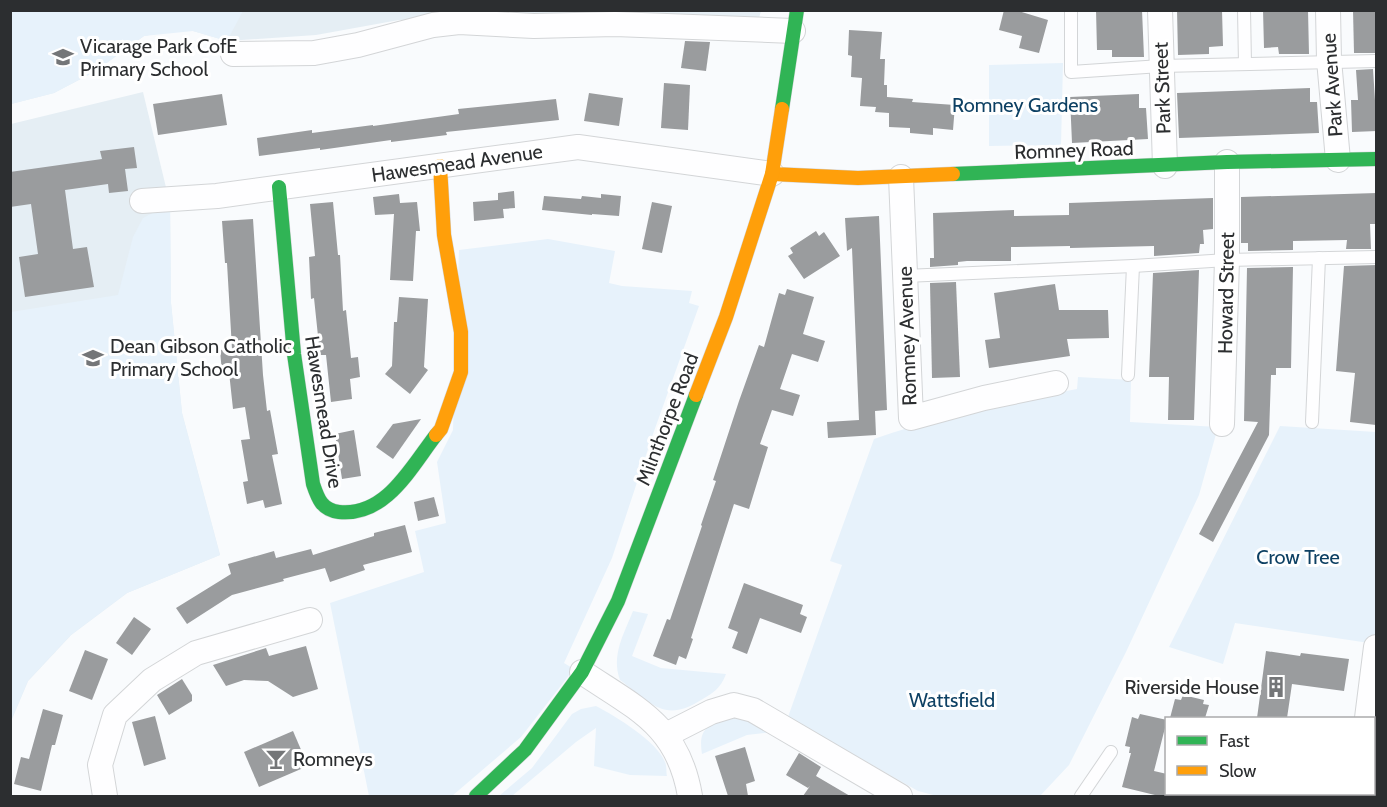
<svg xmlns="http://www.w3.org/2000/svg" width="1387" height="807" font-family="Cabin,sans-serif">
	<rect width="100%" height="100%" fill="#f9fbfd"/>
	<g fill="#e5eef4">
		<path d="M11,11H761L759,18L399,20L316,35L227,41L193,31H171L144,36L94,72L54,93L11,104Z"/>
		<path d="M143,92L170,204L171,303L182,413L220,555L127,593L71,635L28,681L11,721V124Z"/>
	</g>
	<g fill="#e7f2fb">
		<path d="M11,10H243V11L227,41L193,31L144,36L94,72L54,93L11,104Z"/>
		<path d="M1063,63L1061,145L989,146V65Z"/>
		<path d="M170,204L171,303L182,413L220,555L127,593L71,635L28,681L11,721V312L118,295L133,237L143,218Z"/>
		<path d="M548,239L615,251L609,283L622,286L692,291L689,303L699,306L653,434L612,558L564,663L574,669L521,737L452,796H369L330,603L424,572L415,531L446,523L437,462L453,430L459,250Z"/>
		<path d="M1078,377L1131,380L1130,422L1218,427L1199,495L1126,652L1069,765L1040,796H937L918,791L788,717L842,565L830,561L874,439C940,416 1008,402 1077,389Z"/>
		<path d="M1280,426L1376,432V644L1235,623L1223,664L1169,647Z"/>
		<path d="M633,611L648,614L632,656L661,668L726,674C721,688 713,693 701,700C664,724 650,702 620,680C611,655 624,634 633,611Z"/>
		<path d="M596,706C615,716 657,741 665,762C667,766 666,772 667,776L630,775L594,766L596,728L576,742L512,796H499L532,768L572,714L581,709Z"/>
		<path d="M728,715L748,716L773,732L747,735L702,754C698,729 707,726 728,715Z"/>
		<path d="M1376,736V796H1367L1368,794H1374V756Z"/>
	</g>
	<g fill="#9a9c9e">
		<path d="M1004,10H1015L1048,20L1039,53L1019,48L1022,36L999,30Z"/>
		<path d="M1096,10H1142L1144,57H1112V50H1097Z"/>
		<path d="M1177,10H1222L1223,46L1209,47V54L1178,55Z"/>
		<path d="M1263,10H1308L1309,54H1279L1278,47L1264,48Z"/>
		<path d="M1353,10H1377V53H1354Z"/>
		<path d="M849,30L882,32L880,59H885L884,85H887V97L913,99L912,102L955,105L953,130L933,128V135L910,133V128L889,127V113L875,112L876,107L860,106L862,78L851,77L852,56L848,55Z"/>
		<path d="M685,41L710,42L706,71L681,68Z"/>
		<path d="M1373,69L1375,100H1377V131L1352,132L1351,100H1358L1356,70Z"/>
		<path d="M664,83L690,85L688,130L661,128Z"/>
		<path d="M1310,88V102H1317L1319,133L1179,138L1177,93Z"/>
		<path d="M589,93L623,98L619,126L584,121Z"/>
		<path d="M222,94L227,125L158,135L153,104Z"/>
		<path d="M1139,94V108H1146L1148,139L1072,143L1070,97Z"/>
		<path d="M556,99L559,120L446,132L447,135L391,142V140L320,150V148L259,156L257,138L312,130V133L373,125V126L459,114L458,109Z"/>
		<path d="M134,147L137,168L125,169L128,191L109,193L108,184L65,190L73,249L87,247L94,287L25,297L19,257L38,254L31,204L10,207V172L102,159L100,151Z"/>
		<path d="M514,191L515,208L503,209L504,218L474,221L473,202L498,200V193Z"/>
		<path d="M1377,193V224H1370L1371,249H1346L1347,240L1293,241V250L1248,251V243H1241V197Z"/>
		<path d="M399,194L400,203L417,202L420,231H416L413,281L390,280L394,214L375,215L373,197Z"/>
		<path d="M601,194L621,196L619,216L592,214V215L542,210L544,196L581,199L582,196L601,198Z"/>
		<path d="M1213,198V229L1203,230L1204,244H1200L1199,253L1154,256V246L1070,248V246L1011,247V261H967L958,262V265L930,267V258H934L933,213L1014,210V216L1069,215V203Z"/>
		<path d="M333,202L338,255H340L343,311L346,310L351,358L358,357L360,377L350,379L352,399L331,402L326,355H320L314,298L311,299L309,257L315,256L310,204Z"/>
		<path d="M652,202L672,206L662,253L642,249Z"/>
		<path d="M879,216L887,410L875,411L876,435L828,438L827,422L859,420L852,248L847,251L845,218Z"/>
		<path d="M253,219L263,375L267,411L270,410L278,454L272,455L282,504L265,508L263,500L247,504L243,482L248,481L241,440L250,439L245,407L233,409L229,372L222,373L220,350L232,349L227,263H225L222,221Z"/>
		<path d="M816,231L819,236L824,232L840,256L804,279L788,256L793,253L790,248Z"/>
		<path d="M1377,265L1376,425L1350,422L1355,373L1336,371L1344,266Z"/>
		<path d="M1293,267L1291,368H1276V375H1271L1269,435L1213,542L1199,534L1258,422L1244,421L1247,268Z"/>
		<path d="M1199,270L1194,420H1168L1169,377H1149L1153,273Z"/>
		<path d="M956,282L960,377L932,378L930,283Z"/>
		<path d="M1055,284L1059,310H1108L1109,338L1067,339L1070,356L989,368L985,340L1000,338L994,293Z"/>
		<path d="M787,289L814,297L803,334L825,341L818,362L792,354L780,389L800,395L793,416L772,410L760,444L768,447L749,509L734,504L691,638L693,639L686,659L679,656L676,665L653,656L667,619L670,620L702,526L701,525L716,481L713,480L739,401L759,345L764,347L779,293L785,295Z"/>
		<path d="M399,297L428,299L424,367L428,370L410,394L385,374L392,366L394,322H397Z"/>
		<path d="M421,419L393,459L376,447L393,424Z"/>
		<path d="M354,430L361,476L342,479L335,434Z"/>
		<path d="M434,497L439,516L418,521L414,502Z"/>
		<path d="M405,525L412,552L363,565L365,570L330,582L325,568L283,579L284,581L232,595L187,624L176,608L231,574L228,564L274,551L276,558L311,549L313,555L374,536V533Z"/>
		<path d="M744,583L803,605L800,614L807,617L801,633L760,618L747,654L732,648L738,632L728,628Z"/>
		<path d="M134,617L151,629L132,655L116,643Z"/>
		<path d="M306,646L318,689L293,697L268,681L244,680L226,686L213,665L266,648L269,656Z"/>
		<path d="M85,650L108,659L92,700L69,691Z"/>
		<path d="M1266,651L1300,656L1301,653L1349,659L1344,691L1292,684L1287,718H1257Z"/>
		<path d="M182,679L192,695V701L169,715L157,695Z"/>
		<path d="M1183,695L1204,700L1203,704L1209,705L1205,718H1170L1175,699L1181,700Z"/>
		<path d="M43,709L63,715L55,745H52L41,791L14,784L21,757L29,759Z"/>
		<path d="M1140,714L1167,720L1154,771L1167,774V796H1159L1122,787L1131,753H1129L1130,747L1125,746L1132,717L1138,719Z"/>
		<path d="M155,716L166,759L144,766L132,722Z"/>
		<path d="M293,731L308,766L259,787L244,752Z"/>
		<path d="M745,747L755,781L746,784L748,796H728L715,756Z"/>
		<path d="M799,753L821,767L816,776L850,796H803L810,786L808,788L786,775Z"/>
	</g>
	<g fill="none" stroke-linecap="round" stroke-linejoin="round">
		<defs>
			<g id="lane">
				<path d="M1071,10V72L1161,66L1376,61"/>
				<path d="M1244,10L1245,64"/>
				<path d="M905,276L1133,266L1227,260L1376,257"/>
				<path d="M1128,375L1133,266"/>
				<path d="M1312,422L1319,258"/>
				<path d="M1081,796L1111,752"/>
			</g>
			<g id="street">
				<path d="M1160,10L1165,166"/>
				<path d="M1328,10L1329,60L1338,160"/>
				<path d="M233,54L314,53L358,45L433,25L459,22L534,26L615,24L793,31"/>
				<path d="M901,177L911,418L984,398L1056,383"/>
				<path d="M142,201L217,196L578,147L772,174"/>
				<path d="M1222,424L1227,260V162"/>
				<path d="M582,672C637,709 678,725 690,796"/>
				<path d="M1367,718L1376,647"/>
				<path d="M666,735L711,712L734,705L753,710L900,796"/>
				<path d="M105,796L100,765L115,715L152,680L196,653L310,620"/>
				<path d="M1356,796V794"/>
			</g>
			<g id="fast">
				<path d="M782,109L797,10"/>
				<path d="M953,174L1227,162L1376,159"/>
				<path d="M279,187L294,354L313,484C318,499 322,510 339,512C386,517 411,467 436,435"/>
				<path d="M476,796L525,750L582,672L618,601L696,395"/>
			</g>
			<g id="slow">
				<path d="M772,174L858,178L953,174"/>
				<path d="M696,395L726,317L772,174L782,109"/>
				<path d="M436,435L441,429L461,372V332L444,235L440,166"/>
			</g>
		</defs>
		<use href="#lane" stroke="#d3d5d7" stroke-width="14"/>
		<use href="#street" stroke="#d3d5d7" stroke-width="26"/>
		<use href="#fast" stroke="#d3d5d7" stroke-width="15"/>
		<use href="#slow" stroke="#d3d5d7" stroke-width="15"/>
		<use href="#lane" stroke="#fefeff" stroke-width="12"/>
		<use href="#street" stroke="#fefeff" stroke-width="24"/>
		<use href="#fast" stroke="#30b455" stroke-width="14"/>
		<use href="#slow" stroke="#ff9f0a" stroke-width="14"/>
	</g>
	<defs>
		<symbol id="school-bare" viewBox="-9 -9 18 18"><path d="M0-5L7-2L0 1L-7-2ZM-4 1L0 2.5L4 1V4Q0 6-4 4Z" fill="#747678" stroke="#fff" stroke-width="2.5" paint-order="stroke"/></symbol>
		<symbol id="building-bare" viewBox="-9 -9 18 18"><path d="M-4-6H4V6H1V3H-1V6H-4ZM-2.5-4.3h1.7v1.8h-1.7ZM.8-4.3h1.7v1.8H.8ZM-2.5-1h1.7V.8h-1.7ZM.8-1h1.7V.8H.8Z" fill="#747678" stroke="#fff" stroke-width="2.5" paint-order="stroke"/></symbol>
		<symbol id="bar-bare" viewBox="-9 -9 18 18"><path d="M-6-5H6L.8 .8V4.5H3.5V6h-7V4.5H-.8V.8Z" fill="#747678" stroke="#fff" stroke-width="2.5" paint-order="stroke"/></symbol>
	</defs>
	<g fill-rule="evenodd">
		<use href="#school-bare" x="48" y="42" width="30" height="30"/>
		<use href="#school-bare" x="78" y="343" width="30" height="30"/>
		<use href="#building-bare" x="1261" y="672" width="30" height="30"/>
		<use href="#bar-bare" x="261" y="744" width="30" height="30"/>
	</g>
	<g text-anchor="middle" dominant-baseline="central" stroke-width="6" stroke-linejoin="round" paint-order="stroke">
		<g font-size="20" fill="#2c2e30" stroke="#fff" text-anchor="start">
			<text x="80" y="46">Vicarage Park CofE<tspan x="80" dy="23">Primary School</tspan></text>
			<text x="110" y="346">Dean Gibson Catholic<tspan x="110" dy="23">Primary School</tspan></text>
			<text x="1259" y="687" text-anchor="end">Riverside House</text>
			<text x="293" y="759">Romneys</text>
		</g>
		<g font-size="20" fill="#2c2e30" stroke="#fff">
			<text transform="translate(1332 85) rotate(-94)">Park Avenue</text>
			<text transform="translate(1162 88) rotate(-92)">Park Street</text>
			<text transform="translate(1074 150) rotate(-2)">Romney Road</text>
			<text transform="translate(457 163) rotate(-8)">Hawesmead Avenue</text>
			<text transform="translate(1226 293) rotate(-89)">Howard Street</text>
			<text transform="translate(907 336) rotate(-92)">Romney Avenue</text>
			<text transform="translate(324 412) rotate(81)">Hawesmead Drive</text>
			<text transform="translate(667 419) rotate(-69)">Milnthorpe Road</text>
		</g>
		<g font-size="20" fill="#0d4063" stroke="#fff">
			<text x="1025" y="105">Romney Gardens</text>
			<text x="1298" y="557">Crow Tree</text>
			<text x="952" y="700">Wattsfield</text>
		</g>
	</g>
	<rect width="1387" height="807" fill="none" stroke="#2c2e30" stroke-width="24"/>
	<rect x="1165" y="717" width="210" height="78" fill="#ffffff" stroke="#ababac" stroke-width="1.5"/>
	<rect x="1177" y="736" width="30" height="9" fill="#30b455" stroke="#ababac" stroke-width="1.5"/>
	<text x="1219" y="747" font-size="18" fill="#2c2e30">Fast</text>
	<rect x="1177" y="766" width="30" height="9" fill="#ff9f0a" stroke="#ababac" stroke-width="1.5"/>
	<text x="1219" y="777" font-size="18" fill="#2c2e30">Slow</text>
</svg>
